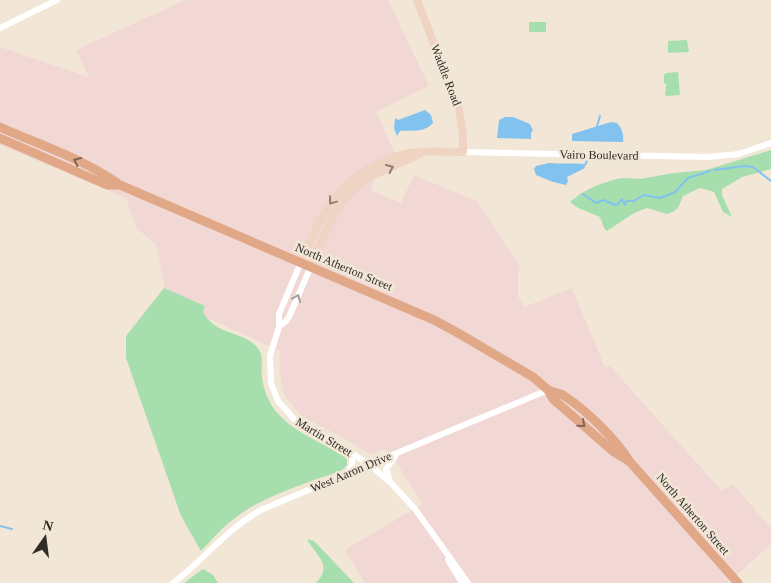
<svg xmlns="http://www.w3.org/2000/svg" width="771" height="583" font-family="'Times New Roman',serif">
	<rect width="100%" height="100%" fill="#f2e7d7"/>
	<path fill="#f2d8d4" d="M185,0H388L429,86L376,112L401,166L372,181L374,183L371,188L372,191L401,203L414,175L477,201L520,266L518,276V296L524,307L572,288L605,367L610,366L722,491L733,484L771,528V544L728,583H365L345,550L422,504L396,462L385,449L371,455L349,441L303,417L296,410L287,399L283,392L279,370L281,369L279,361L280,351L167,299L156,244L136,228L126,198L0,145V47L89,77L76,50Z"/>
	<g fill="#a7dead">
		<rect x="529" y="22" width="17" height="10"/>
		<path d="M687,40L689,52L668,53V41Z"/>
		<path d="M678,72L680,95L665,96L666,84L664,83V75L666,73Z"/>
		<path d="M771,150V169L742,177L722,189V195L732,217L723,212L714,192L700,188L683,196L678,208L673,212L667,214L647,208L634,213L607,231L604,228L600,217L578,208L570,202L580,194L595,186L616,179L624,178L640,179L674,173L706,170Z"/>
		<path d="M164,288L205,306L203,312C206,316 209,321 213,324C224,333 245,335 255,345C266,357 260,363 262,377C263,386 267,398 272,406C290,433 323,441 347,459V465L342,470C306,484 266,494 235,518C222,527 212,540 201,551L181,516L126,358V336Z"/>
		<path d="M307,539L314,541L354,583H316C334,565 315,555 307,539Z"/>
		<path d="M203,569L213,575L218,583H184Z"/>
	</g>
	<g fill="#82c2ef">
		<path d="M425,110L431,115L433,123C424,133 412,130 400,131L397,136L394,128L395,118L398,120Z"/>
		<path d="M505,117H513L530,124L533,130L531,133V139L497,138L499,120Z"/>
		<path d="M611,122L617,123C622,128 624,135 623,142L572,141V134Z"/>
		<path d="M549,163C561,164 573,163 584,164L585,168L567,177L568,181L566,185L553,182L536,175L534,169L536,166Z"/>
	</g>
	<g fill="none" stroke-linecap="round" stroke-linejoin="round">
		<g stroke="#82c2ef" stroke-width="2">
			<path d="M597,126L600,116"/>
			<path d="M585,165L587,161"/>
			<path d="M715,170L744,166L753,167L771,181"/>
			<path d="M583,194L596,203L603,200L615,205L618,204L622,199L625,205L626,201H634L644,195L660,198L668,195L675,192L688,178L710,171"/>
			<path d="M0,526L12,529"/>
		</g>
		<g stroke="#fff" stroke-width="6">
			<path d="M0,28L57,0"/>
			<path d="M463,152L708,157L739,154L771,143"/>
			<path d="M301,262L279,314V327L270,356L271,383L278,401L295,420L334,442L370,465L392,484L415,509L468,583"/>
			<path d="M279,327L286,321L289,317L311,266"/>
			<path d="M346,474C352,468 355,460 349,452"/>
			<path d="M390,481L386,469L396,455"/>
			<path d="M448,560L462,583"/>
			<path d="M173,583C204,560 228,527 263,509L548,390"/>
		</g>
		<g stroke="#f0d4c3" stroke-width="8">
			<path d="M301,262C322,217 332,185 380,163C390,159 399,154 409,153C426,150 445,152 463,152V136L459,109L417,0"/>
			<path d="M311,266C324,236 335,201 364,181C381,170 402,163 420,154"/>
		</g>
		<g stroke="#e1a888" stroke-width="9">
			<path d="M0,127C40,145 84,159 120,185L434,320L458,333L533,377L548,390L553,399L614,452L630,462"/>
			<path d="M0,138L107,185H120"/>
			<path d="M548,390C553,392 559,393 563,395C586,410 616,439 630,462L738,583"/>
		</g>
	</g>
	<defs><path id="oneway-chevron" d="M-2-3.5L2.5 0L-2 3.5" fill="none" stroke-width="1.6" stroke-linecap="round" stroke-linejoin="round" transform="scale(1.25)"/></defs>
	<g stroke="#806452">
		<use href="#oneway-chevron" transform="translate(77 161) rotate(-155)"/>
		<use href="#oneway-chevron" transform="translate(582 424) rotate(41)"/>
	</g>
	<g stroke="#908074">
		<use href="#oneway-chevron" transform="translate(390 168) rotate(-25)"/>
		<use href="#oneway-chevron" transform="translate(332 201) rotate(127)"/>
	</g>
	<use stroke="#a2a09d" href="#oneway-chevron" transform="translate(297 298) rotate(-67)"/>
	<g text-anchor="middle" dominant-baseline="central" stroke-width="5" stroke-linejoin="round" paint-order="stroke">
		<g font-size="12" fill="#302c26" stroke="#f2e7d7">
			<text transform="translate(446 75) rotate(69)">Waddle Road</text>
			<text transform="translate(599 155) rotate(1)">Vairo Boulevard</text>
			<text transform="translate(344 267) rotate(23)">North Atherton Street</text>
			<text transform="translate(324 437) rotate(31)">Martin Street</text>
			<text transform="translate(351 472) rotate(-23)">West Aaron Drive</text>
			<text transform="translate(693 514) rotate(49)">North Atherton Street</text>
		</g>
	</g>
	<g transform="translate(45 538) rotate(14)" stroke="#f2e7d7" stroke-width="4" paint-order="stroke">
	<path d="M0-4L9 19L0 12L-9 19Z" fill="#302c26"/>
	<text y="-8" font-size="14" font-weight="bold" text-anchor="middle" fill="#302c26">N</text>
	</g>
</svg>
